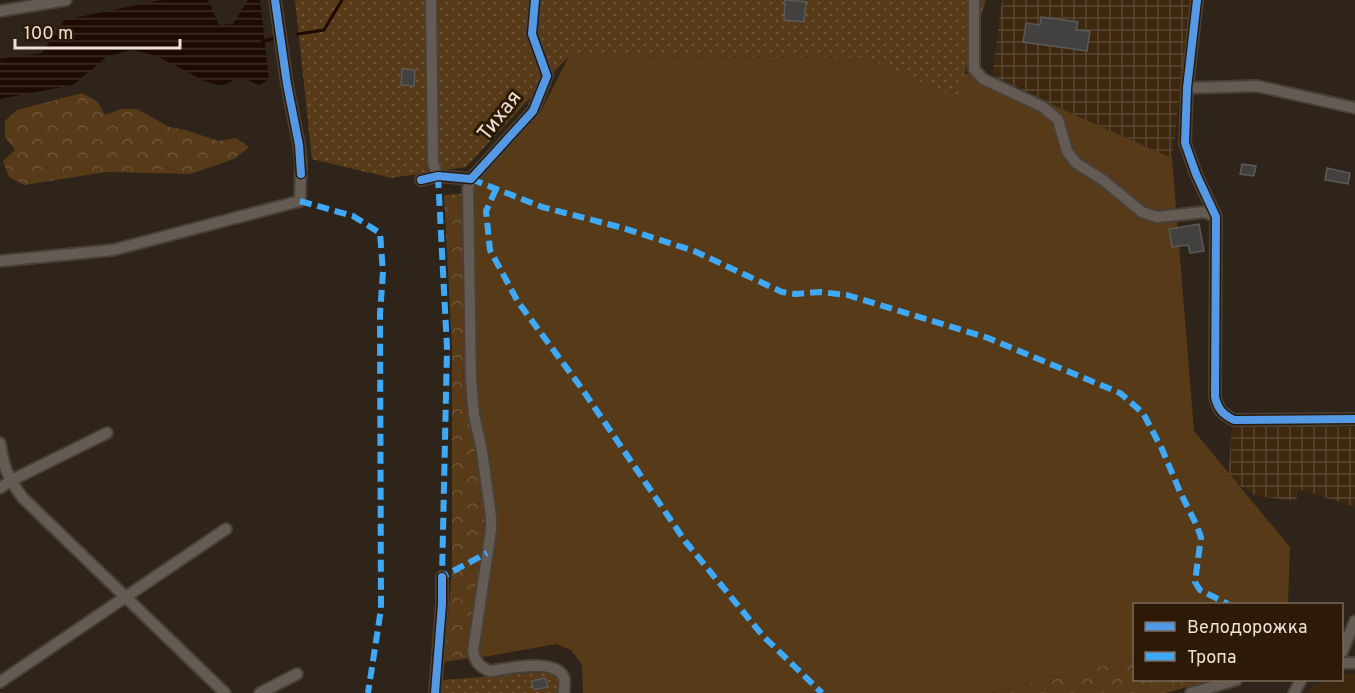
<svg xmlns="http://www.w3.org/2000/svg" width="1355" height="693" font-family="Overpass,sans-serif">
	<defs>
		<pattern id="industrial-grid" width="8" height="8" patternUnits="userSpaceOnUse" patternTransform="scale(1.5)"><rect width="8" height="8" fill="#3d270f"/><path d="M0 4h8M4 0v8" fill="none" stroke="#594631"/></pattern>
		<pattern id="forest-crowns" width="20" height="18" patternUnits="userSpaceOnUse" patternTransform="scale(1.5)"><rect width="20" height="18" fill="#573a18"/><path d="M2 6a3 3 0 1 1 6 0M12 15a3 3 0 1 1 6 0" fill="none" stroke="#6f5639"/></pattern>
		<pattern id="park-dots" width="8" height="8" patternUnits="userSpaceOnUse" patternTransform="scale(1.5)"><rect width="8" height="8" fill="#573a18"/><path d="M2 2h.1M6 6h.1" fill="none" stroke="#6f5639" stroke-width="1.8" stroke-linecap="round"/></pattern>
		<pattern id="water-rules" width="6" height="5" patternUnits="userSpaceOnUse" patternTransform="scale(1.5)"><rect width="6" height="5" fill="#1d0b02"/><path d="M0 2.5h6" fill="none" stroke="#3e2e26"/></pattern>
	</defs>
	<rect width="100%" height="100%" fill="#2f2419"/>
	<path fill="#3d270f" d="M1342,674H1355V693H1306L1314,685L1326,680H1342Z"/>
	<g fill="url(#industrial-grid)">
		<path d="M1002,0H1191L1172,158L992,78Z"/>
		<path d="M1232,425L1355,427V507L1299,489L1296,501L1256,496L1228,478Z"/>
	</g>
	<path fill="#573a18" d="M569,56L866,57L992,78L1172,158L1194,431L1290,547L1288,604H1134V659L1051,677L991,693H583L582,665L571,650L556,644L490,656L469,658L478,593L472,563L485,544L480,483L473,438L462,390L464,366L461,194L541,111Z"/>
	<g fill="url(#forest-crowns)">
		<path d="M82,93L97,101L105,115L121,109H137L169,127L185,130L219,141L236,138L249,147L234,159L190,174L106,172L24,185L9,177L3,161L15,150L5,137V121L17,110Z"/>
		<path d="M461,194L464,366L462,390L473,438L480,483L488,519L485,544L472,563L478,593L469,658L444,662L452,571V348L444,195Z"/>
		<path d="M1134,659V680H1212L1166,693H991L1051,677Z"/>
	</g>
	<g fill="url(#park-dots)">
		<path d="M295,0H986L957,98L866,57L569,56L466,167L391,178L312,159Z"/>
		<path d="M547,672C559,678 559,680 558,693H441L442,680Z"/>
	</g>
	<path fill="url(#water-rules)" d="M162,0H208L219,25L233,24L248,0H260L269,79L259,85L241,77L221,86L204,81L157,56L133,50L108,56L73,85L0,99V59L42,53L64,20Z"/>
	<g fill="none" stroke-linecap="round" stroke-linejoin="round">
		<g stroke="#1d0b02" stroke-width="3">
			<path d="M298,34L324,30L342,0"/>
			<path d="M262,42L275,38"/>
		</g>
	</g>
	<g fill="#434140" stroke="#5a5a59" stroke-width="1.5">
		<path d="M785,0L806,2L804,22L784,20Z"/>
		<path d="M1041,17L1078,22L1076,30L1090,31L1087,51L1023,42L1026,23L1040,25Z"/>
		<path d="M402,69L415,70L414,86L401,85Z"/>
		<path d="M1242,164L1256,166L1254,176L1240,174Z"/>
		<path d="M1327,168L1350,173L1348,184L1325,180Z"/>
		<path d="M1199,224L1204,251L1190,253L1188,245L1172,247L1169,229Z"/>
		<path d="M545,678L548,687L534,690L531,681Z"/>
	</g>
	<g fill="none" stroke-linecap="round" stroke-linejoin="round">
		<defs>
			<g id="minor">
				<path d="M431,0L433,163L438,176"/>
				<path d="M535,0L532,34L547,76L533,111L481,168L471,179L468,188L471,380L474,415L482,451L491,517V530L473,651C475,662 480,667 490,671C507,669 556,657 564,678C565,682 564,689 564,693"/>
				<path d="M974,0V69L983,79L1043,107L1058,120L1067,151L1076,163L1103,180L1142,212L1157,217L1205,212L1216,217"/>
				<path d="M1197,0L1187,88L1185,143L1196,174L1216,217L1215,397C1218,409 1222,414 1234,420L1355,419"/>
				<path d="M0,11L66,0"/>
				<path d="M1187,88L1257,86L1355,108"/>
				<path d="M421,180L438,176L471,179"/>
				<path d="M0,261L113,250L300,201L301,162L299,145L287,84L275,0"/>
				<path d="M0,443C4,468 7,477 23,498L225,693"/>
				<path d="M0,488L10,481L107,433"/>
				<path d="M1342,652L1355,621"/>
				<path d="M1342,663H1355"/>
				<path d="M0,682L226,529"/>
				<path d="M260,693L297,674"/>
				<path d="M435,693L442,604V577"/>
				<path d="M1191,693L1236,680"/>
				<path d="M1294,693L1301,680"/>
			</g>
		</defs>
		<use href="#minor" stroke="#494037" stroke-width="14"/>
		<use href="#minor" stroke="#635b54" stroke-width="10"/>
		<g stroke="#3fa9f5" stroke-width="6" stroke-dasharray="12 6" stroke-linecap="butt">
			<path d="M438,176L447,348L442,577L487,553"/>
			<path d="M471,179L542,207L623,228L694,251L782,292L796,294L820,292L847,295L988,338L1120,393L1143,413L1162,449L1180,492L1196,524L1201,537L1195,582L1200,590L1228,604"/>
			<path d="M496,189L486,211L490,250L518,302L580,386L685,541L763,636L822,693"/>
			<path d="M300,201L353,216L380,233L383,272L380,314L381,609L368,693"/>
		</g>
		<defs>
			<g id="cycleway">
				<path d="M275,0L287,84L299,145L301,174"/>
				<path d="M1197,0L1187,88L1185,143L1196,174L1216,217L1215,397C1218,409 1222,414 1234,420L1355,419"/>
				<path d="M421,180L438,176L471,179L533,111L547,76L532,34L535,0"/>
				<path d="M435,693L442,604V577"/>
			</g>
		</defs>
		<use href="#cycleway" stroke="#2c1a07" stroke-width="11"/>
		<use href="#cycleway" stroke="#5399e6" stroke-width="8"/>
	</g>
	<g text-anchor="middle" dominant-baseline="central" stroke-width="6" stroke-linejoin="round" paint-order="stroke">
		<g font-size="21" fill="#ede1d5" stroke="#2c1a07">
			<text transform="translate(500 116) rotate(-52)">Тихая</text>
		</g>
	</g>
	<rect x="1133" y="603" width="210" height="78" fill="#2c1a07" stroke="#796a59" stroke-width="1.5"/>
	<rect x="1145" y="622" width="30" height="9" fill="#5399e6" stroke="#796a59" stroke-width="1.5"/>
	<text x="1187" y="633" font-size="18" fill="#ede1d5">Велодорожка</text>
	<rect x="1145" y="652" width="30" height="9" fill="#3fa9f5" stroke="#796a59" stroke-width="1.5"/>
	<text x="1187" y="663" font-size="18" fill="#ede1d5">Тропа</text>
	<path d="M15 39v9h165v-9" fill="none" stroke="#ede1d5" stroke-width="3"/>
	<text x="24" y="39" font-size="18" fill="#ede1d5" stroke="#2c1a07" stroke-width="4.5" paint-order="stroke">100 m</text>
</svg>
